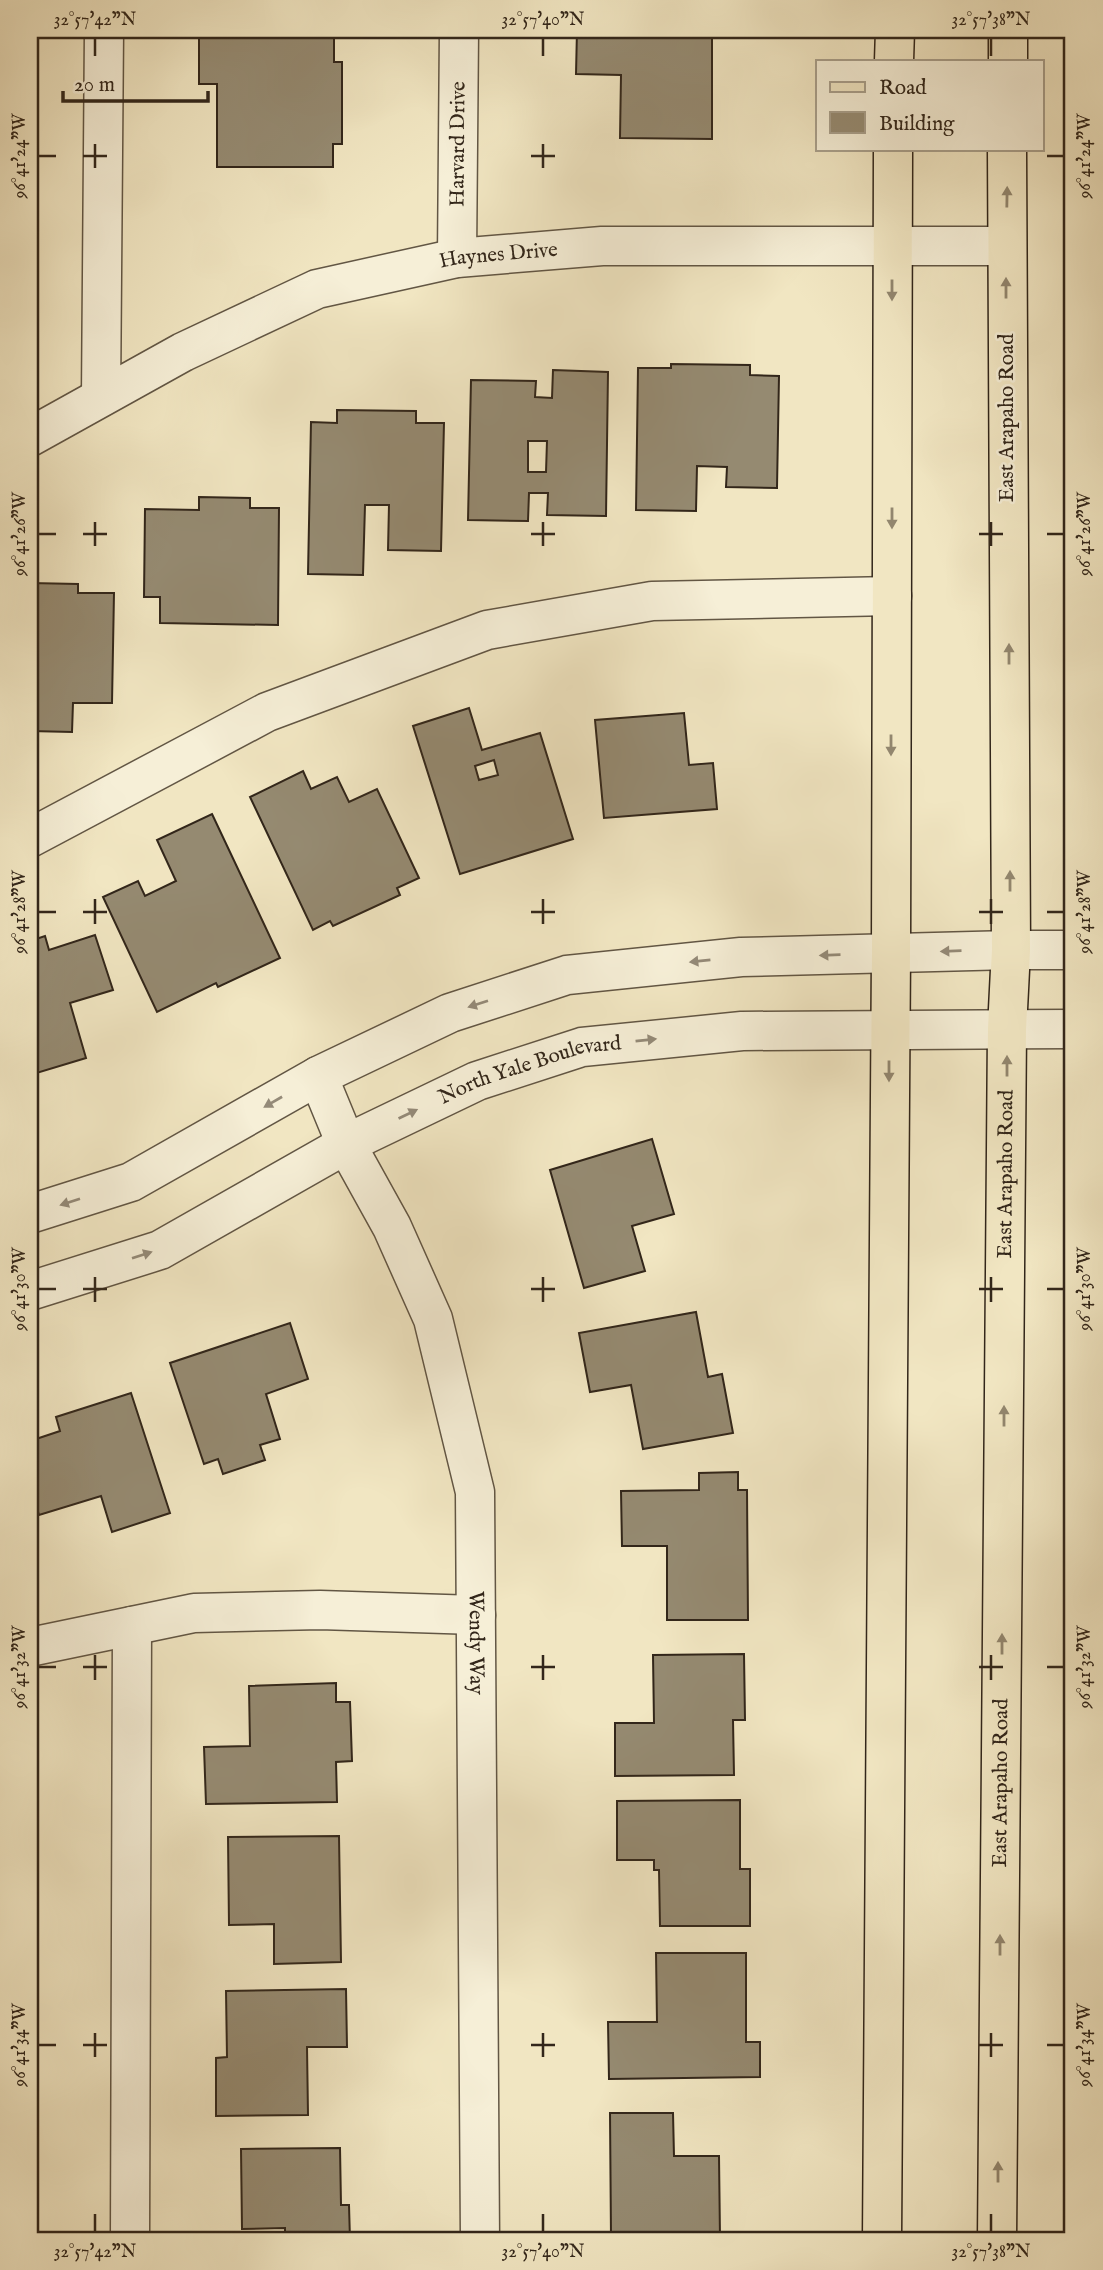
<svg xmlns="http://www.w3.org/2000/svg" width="1103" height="2270" font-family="'IM FELL English',serif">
	<rect width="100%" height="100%" fill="#f1e6c2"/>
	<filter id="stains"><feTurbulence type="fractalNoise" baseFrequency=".00286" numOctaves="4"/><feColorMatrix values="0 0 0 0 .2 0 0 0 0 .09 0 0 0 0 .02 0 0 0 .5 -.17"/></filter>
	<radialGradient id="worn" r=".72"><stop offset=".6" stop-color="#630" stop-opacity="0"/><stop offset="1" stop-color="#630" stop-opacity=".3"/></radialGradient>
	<g fill="#958a71" stroke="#32261a" stroke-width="2" fill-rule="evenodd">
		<path d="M199,30H334V62H342V144H333V167H217V84H199Z"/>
		<path d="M577,30H712V139L620,138L621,75L576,74Z"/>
		<path d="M671,364L750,365V375L779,376L777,488L726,487L727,467L697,466L696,511L636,510L638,368H671Z"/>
		<path d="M553,370L608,372L606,516L547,515L548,493H529L528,521L468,520L471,380L536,381L535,397L552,398ZM528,441H547L546,472H528Z"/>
		<path d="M337,410L416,411V423H444L441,551L388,550L389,505H365L363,575L308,574L311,422L337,423Z"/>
		<path d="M199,497L250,498V508H279L278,625L160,623V597H144L145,509L199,510Z"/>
		<path d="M30,583L78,584V593H114L112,703H73L72,732L30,731Z"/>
		<path d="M469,708L482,750L540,733L573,839L460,874L413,726ZM494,760L498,775L479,780L475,766Z"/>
		<path d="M684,713L689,765L713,763L717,809L604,818L595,720Z"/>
		<path d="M303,771L311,789L337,777L349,802L377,789L419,878L397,888L400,895L333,926L330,921L313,930L250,797Z"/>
		<path d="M212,814L280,958L218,987L216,983L157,1012L103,897L138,881L145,896L176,881L157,840Z"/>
		<path d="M95,935L113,990L70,1003L86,1058L30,1075V941L45,936L49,950Z"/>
		<path d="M652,1139L674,1214L632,1226L645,1271L584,1288L550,1170Z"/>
		<path d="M696,1312L708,1377L722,1374L733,1433L643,1449L631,1385L590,1392L579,1333Z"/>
		<path d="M290,1323L308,1379L266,1394L280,1439L260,1445L265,1460L223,1474L218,1459L204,1464L170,1363Z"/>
		<path d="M131,1393L170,1513L112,1532L101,1496L39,1515L30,1485V1441L60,1431L56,1417Z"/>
		<path d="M738,1472V1490H747L748,1620H667V1546H622L621,1491L699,1490V1473Z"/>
		<path d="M744,1654L745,1720H733L734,1775L615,1776V1723H654L653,1655Z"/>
		<path d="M336,1683V1702H350L352,1761L336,1762L337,1802L206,1804L204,1747L250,1746L249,1686Z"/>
		<path d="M740,1800V1869H750V1926H660L659,1870H654V1860H617V1801Z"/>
		<path d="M339,1836L341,1962L274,1964V1924L229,1925L228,1837Z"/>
		<path d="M656,1953H746V2042H760V2077L609,2079L608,2022H657Z"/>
		<path d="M346,1989L347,2047H307L308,2115L216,2116V2058L227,2057L226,1991Z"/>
		<path d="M610,2113H673L674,2156H719L720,2238H611Z"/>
		<path d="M340,2148L341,2205H349L350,2240H285V2228L242,2229L241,2149Z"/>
	</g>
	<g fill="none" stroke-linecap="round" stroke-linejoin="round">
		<defs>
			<g id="minor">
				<path id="s1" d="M457,258L459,30"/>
				<path d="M101,397L104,30"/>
				<path id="s2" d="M30,437L183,352L317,289L457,258L602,246H1006"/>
				<path d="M30,838L267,712L487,630L652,601L892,596"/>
				<path id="s3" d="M318,1076L346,1144L392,1227L433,1319L475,1492L480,2240"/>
				<path d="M30,1214L131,1182L318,1076L450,1013L567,975L741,957L1011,950H1073"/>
				<path id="s4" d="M30,1291L160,1250L352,1141L477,1081L582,1047L742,1031L1073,1029"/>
				<path d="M30,1647L194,1613L320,1610L476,1615"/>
				<path d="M130,2240L132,1626"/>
			</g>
			<g id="major">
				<path d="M894,61L895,30"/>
				<path d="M1008,61V30"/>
				<path d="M882,2240L891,953L893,149"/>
				<path id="s5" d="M997,2240L1007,1029L1011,950L1007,149"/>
			</g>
		</defs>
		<use href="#minor" stroke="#625644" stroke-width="41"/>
		<use href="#major" stroke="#32261a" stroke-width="41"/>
		<use href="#minor" stroke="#f6efd7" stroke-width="38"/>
		<use href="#major" stroke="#f1e6c2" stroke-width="38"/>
	</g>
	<defs><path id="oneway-solid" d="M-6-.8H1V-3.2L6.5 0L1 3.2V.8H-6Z" transform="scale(1.75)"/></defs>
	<g fill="#92866e">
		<use href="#oneway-solid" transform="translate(1007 197) rotate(-89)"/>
		<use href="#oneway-solid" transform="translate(1006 288) rotate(-90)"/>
		<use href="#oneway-solid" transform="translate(892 290) rotate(90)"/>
		<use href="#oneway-solid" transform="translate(892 518) rotate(90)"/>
		<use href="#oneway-solid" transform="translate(1009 654) rotate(-90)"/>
		<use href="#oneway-solid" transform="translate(891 745) rotate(90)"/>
		<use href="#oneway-solid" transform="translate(1010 881) rotate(-90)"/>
		<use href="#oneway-solid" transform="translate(1007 1066) rotate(-90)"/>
		<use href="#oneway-solid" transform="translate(889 1071) rotate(90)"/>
		<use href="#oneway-solid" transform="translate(1004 1416) rotate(-90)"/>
		<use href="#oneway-solid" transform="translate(1002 1644) rotate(-90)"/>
		<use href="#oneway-solid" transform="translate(1000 1945) rotate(-90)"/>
		<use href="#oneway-solid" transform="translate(998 2172) rotate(-90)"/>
	</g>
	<g fill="#948a78">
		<use href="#oneway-solid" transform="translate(951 951) rotate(178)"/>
		<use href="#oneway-solid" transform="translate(830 955) rotate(178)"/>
		<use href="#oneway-solid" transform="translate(700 961) rotate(174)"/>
		<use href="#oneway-solid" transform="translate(478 1004) rotate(162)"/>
		<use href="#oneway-solid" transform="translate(646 1040) rotate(-6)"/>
		<use href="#oneway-solid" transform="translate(273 1102) rotate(150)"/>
		<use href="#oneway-solid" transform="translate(408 1114) rotate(-26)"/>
		<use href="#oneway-solid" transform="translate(70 1202) rotate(162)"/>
		<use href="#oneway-solid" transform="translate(142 1255) rotate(-18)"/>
	</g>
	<path fill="none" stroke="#32261a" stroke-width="2.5" d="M95,38V56M543,38V56M991,38V56M95,144V168M543,144V168M38,156H56M83,156H107M531,156H555M1047,156H1064M95,522V546M543,522V546M991,522V546M38,534H56M83,534H107M531,534H555M979,534H1003M1047,534H1064M95,899V924M543,899V924M991,899V924M38,912H56M83,912H107M531,912H555M979,912H1003M1047,912H1064M95,1277V1302M543,1277V1302M991,1277V1302M38,1289H56M83,1289H107M531,1289H555M979,1289H1003M1047,1289H1064M95,1655V1680M543,1655V1680M991,1655V1680M38,1667H56M83,1667H107M531,1667H555M979,1667H1003M1047,1667H1064M95,2033V2057M543,2033V2057M991,2033V2057M38,2045H56M83,2045H107M531,2045H555M979,2045H1003M1047,2045H1064M95,2214V2232M543,2214V2232M991,2214V2232"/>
	<g text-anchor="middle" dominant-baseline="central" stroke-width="5" stroke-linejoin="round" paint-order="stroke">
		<g font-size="21" fill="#32261a" stroke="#f6efd7">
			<text stroke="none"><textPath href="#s1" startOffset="114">Harvard Drive</textPath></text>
			<text stroke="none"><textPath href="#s2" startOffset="508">Haynes Drive</textPath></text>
			<text transform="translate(1007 418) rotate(-90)">East Arapaho Road</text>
			<text stroke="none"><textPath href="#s4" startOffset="550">North Yale Boulevard</textPath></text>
			<text stroke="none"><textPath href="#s5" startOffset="1066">East Arapaho Road</textPath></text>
			<text stroke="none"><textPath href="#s3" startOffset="598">Wendy Way</textPath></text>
			<text stroke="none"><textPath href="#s5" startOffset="457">East Arapaho Road</textPath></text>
		</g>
	</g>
	<rect width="1103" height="2270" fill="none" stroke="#f1e6c2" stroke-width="77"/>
	<rect x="816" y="60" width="228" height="91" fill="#f6efd7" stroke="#a89f8b" stroke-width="2"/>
	<rect x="830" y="82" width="35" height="10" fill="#f1e6c2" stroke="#a89f8b" stroke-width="2"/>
	<text x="879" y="94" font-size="21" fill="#32261a">Road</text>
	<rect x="830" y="112" width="35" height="21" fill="#958a71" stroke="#a89f8b" stroke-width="2"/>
	<text x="879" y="130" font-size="21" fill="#32261a">Building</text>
	<path d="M63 91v10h145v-10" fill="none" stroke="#32261a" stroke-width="3.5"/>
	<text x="74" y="91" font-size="21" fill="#32261a" stroke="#f6efd7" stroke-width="5" paint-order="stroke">20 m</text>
	<rect x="38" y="38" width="1026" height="2194" fill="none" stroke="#32261a" stroke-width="2.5"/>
	<g font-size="18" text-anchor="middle" fill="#32261a">
		<text x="95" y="25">32°57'42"N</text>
		<text x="543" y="25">32°57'40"N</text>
		<text x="991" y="25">32°57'38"N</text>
		<text transform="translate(1084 156) rotate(-90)" y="6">96°41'24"W</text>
		<text transform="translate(19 156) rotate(-90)" y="6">96°41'24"W</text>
		<text transform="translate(1084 534) rotate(-90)" y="6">96°41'26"W</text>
		<text transform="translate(19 534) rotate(-90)" y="6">96°41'26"W</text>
		<text transform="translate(1084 912) rotate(-90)" y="6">96°41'28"W</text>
		<text transform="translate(19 912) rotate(-90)" y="6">96°41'28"W</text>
		<text transform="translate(1084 1289) rotate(-90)" y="6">96°41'30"W</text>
		<text transform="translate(19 1289) rotate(-90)" y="6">96°41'30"W</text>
		<text transform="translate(1084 1667) rotate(-90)" y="6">96°41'32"W</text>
		<text transform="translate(19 1667) rotate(-90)" y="6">96°41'32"W</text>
		<text transform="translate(19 2045) rotate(-90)" y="6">96°41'34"W</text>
		<text transform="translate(1084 2045) rotate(-90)" y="6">96°41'34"W</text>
		<text x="95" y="2257">32°57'42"N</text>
		<text x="543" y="2257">32°57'40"N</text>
		<text x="991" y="2257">32°57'38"N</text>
	</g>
	<rect width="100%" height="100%" filter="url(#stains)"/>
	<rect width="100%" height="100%" fill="url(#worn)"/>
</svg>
